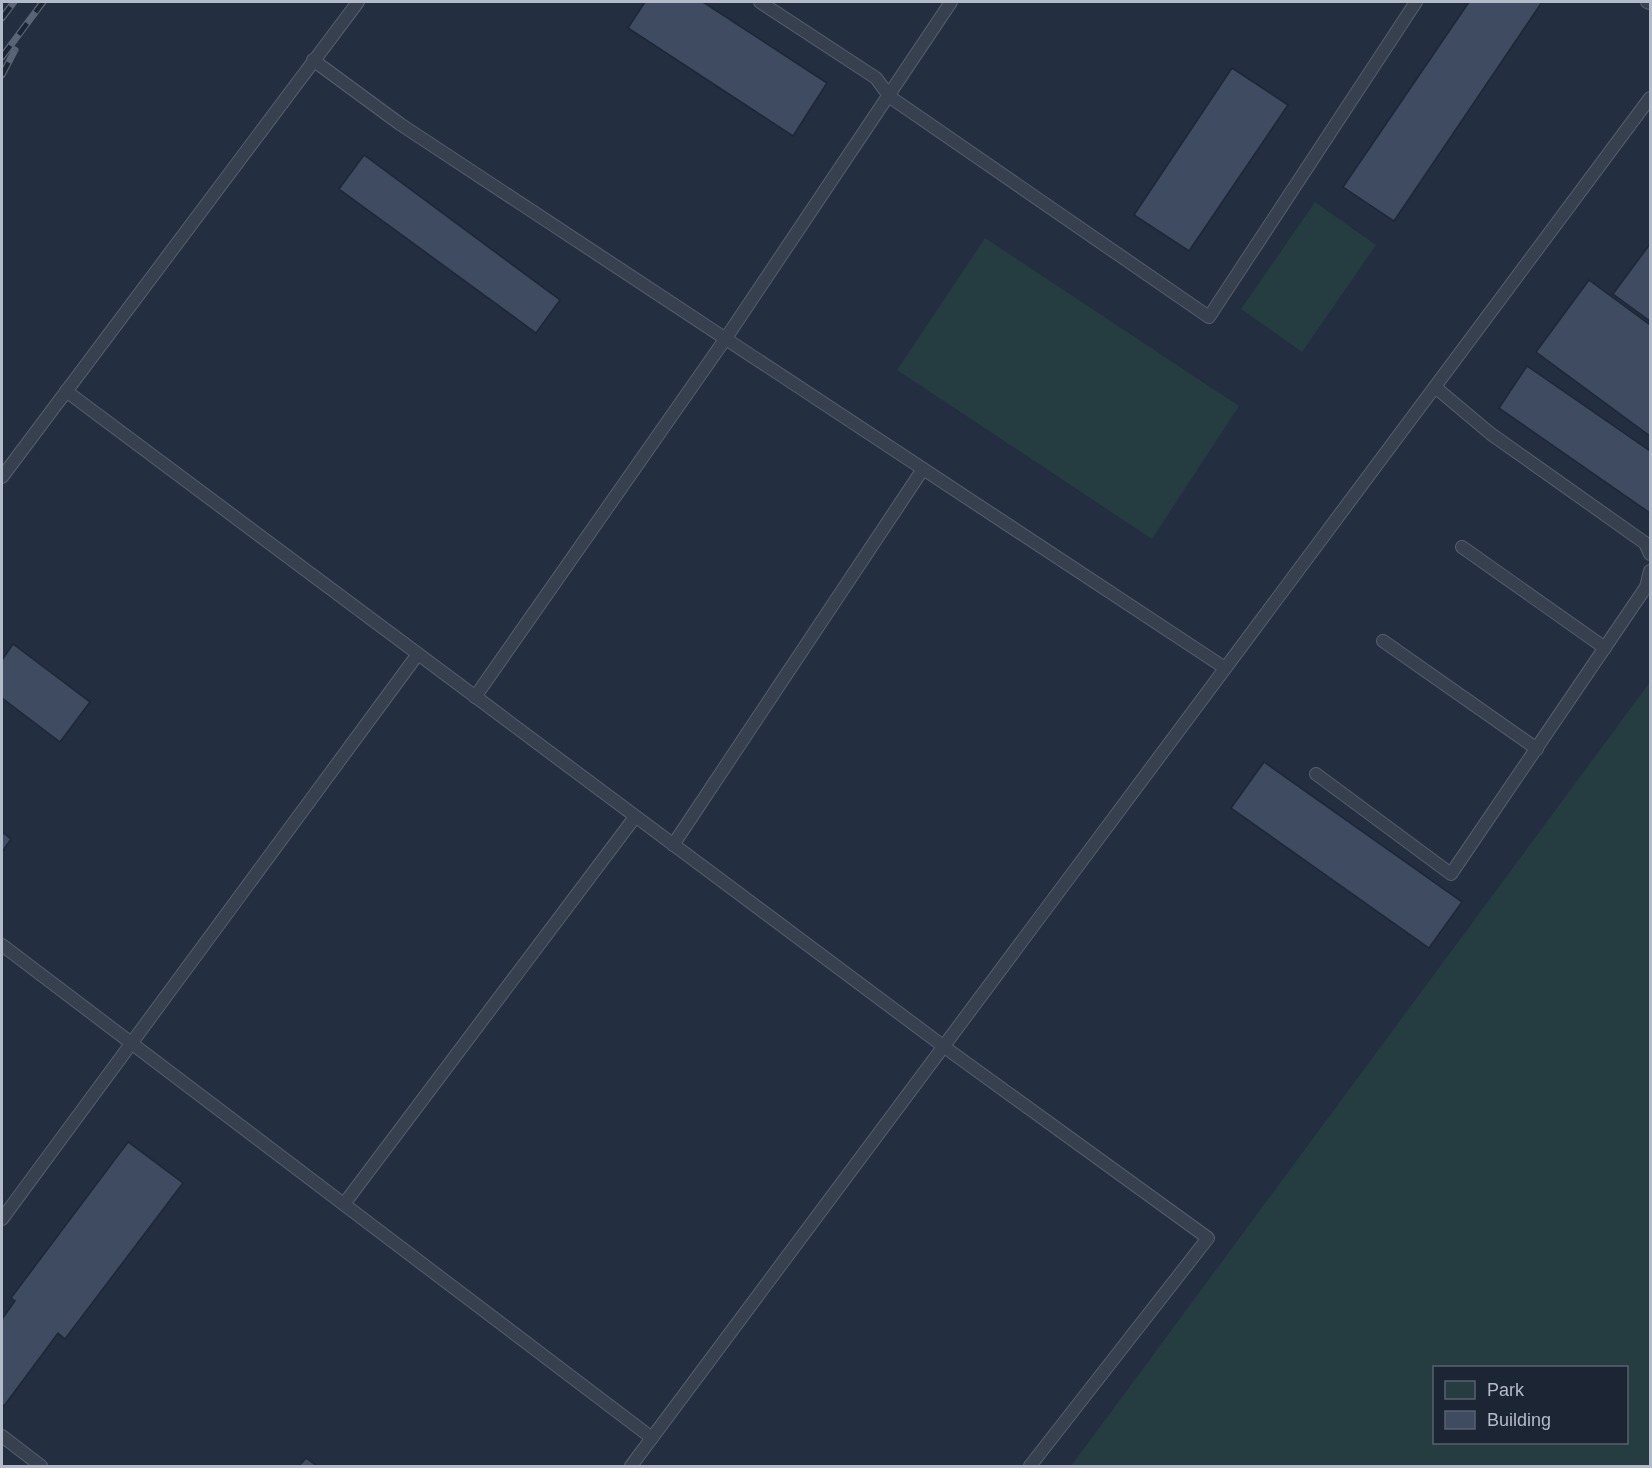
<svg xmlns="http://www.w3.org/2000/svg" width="1652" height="1468" font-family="Helvetica,sans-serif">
	<rect width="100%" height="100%" fill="#232e40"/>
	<g fill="#253c41" fill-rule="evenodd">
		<path d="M1315,202L1376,245L1302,352L1241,309Z"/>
		<path d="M985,238L1239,406L1152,539L897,370Z"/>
		<path d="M1650,682V1466H1071ZM1434,1368H1626V1442H1434Z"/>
	</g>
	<g fill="#3e4b60" stroke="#1e2736" stroke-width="1.5">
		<path d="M645,2H703L827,83L793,136L628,28Z"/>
		<path d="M1469,2H1542L1394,221L1343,187Z"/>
		<path d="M1232,68L1288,105L1189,251L1134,215Z"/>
		<path d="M364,155L560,300L536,333L339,189Z"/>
		<path d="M1650,244V321L1613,294Z"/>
		<path d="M1589,280L1650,325V436L1536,352Z"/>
		<path d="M1527,366L1650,451V513L1499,408Z"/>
		<path d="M13,644L90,702L60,742L2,698V660Z"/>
		<path d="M1264,762L1462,902L1429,948L1231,808Z"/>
		<path d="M2,832L11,839L2,852Z"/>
		<path d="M128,1142L183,1183L65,1339L58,1333L4,1406L2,1404V1319L15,1301L11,1298Z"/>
		<path d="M306,1458L317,1466H299Z"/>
	</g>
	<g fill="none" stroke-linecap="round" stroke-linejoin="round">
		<defs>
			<g id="service">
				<path d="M760,2L876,78L890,97L1209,317L1416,2"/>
				<path d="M1647,2L1650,3"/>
				<path d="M313,60L400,124L1225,668"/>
				<path d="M1435,387L1491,434L1645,543L1650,554"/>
				<path d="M66,391L943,1046L1208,1238L1030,1466"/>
				<path d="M2,477L358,2"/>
				<path d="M1462,547L1605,648"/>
				<path d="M1383,641L1537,749"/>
				<path d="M475,697L726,338L951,2"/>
				<path d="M1316,774L1451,874L1646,587L1650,571"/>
				<path d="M673,845L923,469"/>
				<path d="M2,945L652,1438"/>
				<path d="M344,1204L635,817"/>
				<path d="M2,1219L418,654"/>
				<path d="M2,1436L41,1466"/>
				<path d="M631,1466L1650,98"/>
			</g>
		</defs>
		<use href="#service" stroke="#555e6d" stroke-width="14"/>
		<use href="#service" stroke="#37404f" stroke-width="12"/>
		<defs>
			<g id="rail">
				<path d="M2,18L14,2"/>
				<path d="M2,57L43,2"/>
				<path d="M2,75L15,50"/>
			</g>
		</defs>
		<use href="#rail" stroke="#596477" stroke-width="7"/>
		<use href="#rail" stroke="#1c2534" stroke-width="4.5" stroke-dasharray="14" stroke-linecap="butt"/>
	</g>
	<rect width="1652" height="1468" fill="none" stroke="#b3bbca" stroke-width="6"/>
	<rect x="1433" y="1366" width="195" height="78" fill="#1c2534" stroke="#586170" stroke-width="1.5"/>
	<rect x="1445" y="1381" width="30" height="18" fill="#253c41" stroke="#586170" stroke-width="1.5"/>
	<text x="1487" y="1396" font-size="18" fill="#b3bbca">Park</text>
	<rect x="1445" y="1411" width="30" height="18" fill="#3e4b60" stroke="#586170" stroke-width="1.5"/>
	<text x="1487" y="1426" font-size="18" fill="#b3bbca">Building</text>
</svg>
